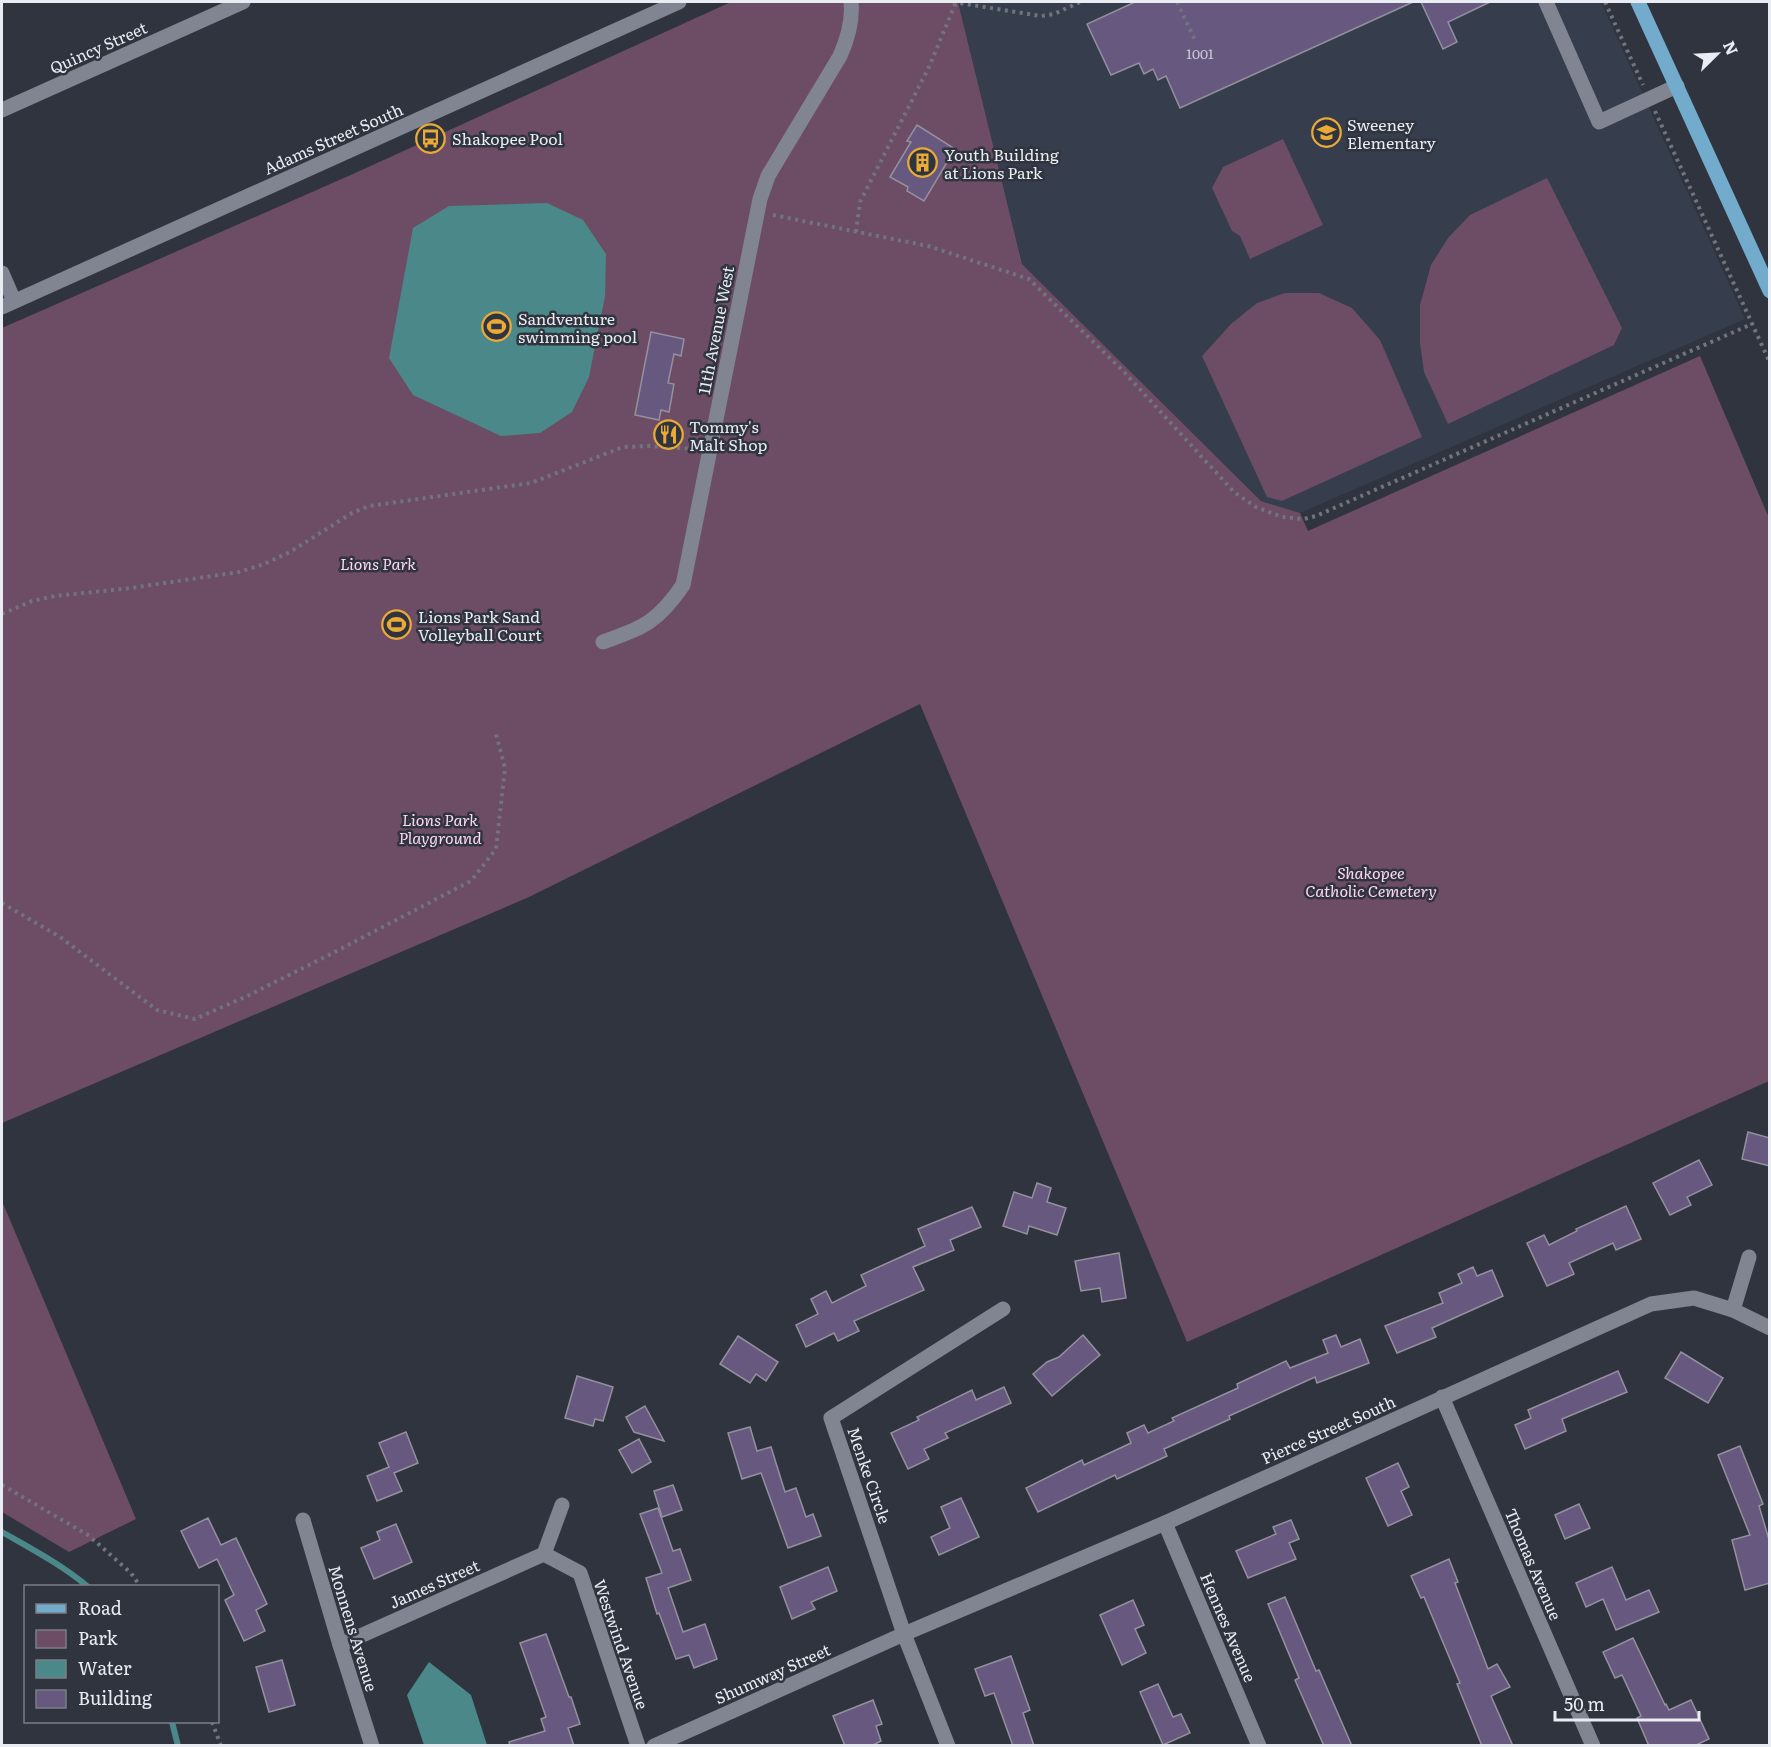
<svg xmlns="http://www.w3.org/2000/svg" width="1771" height="1747" font-family="Literata,serif">
	<rect width="100%" height="100%" fill="#30343e"/>
	<path fill="#363d4d" d="M958,2H1601L1745,319L1300,513L1261,501L1022,264Z"/>
	<g fill="#6c4d65">
		<path d="M731,2H958L1022,264L1261,501L1300,513L1308,531L1700,356L1769,518V1081L1187,1342L920,704L529,897L2,1123V328L353,174Z"/>
		<path d="M1283,139L1323,225L1250,259L1240,236L1232,231L1212,188L1223,167Z"/>
		<path d="M1547,178L1622,328L1614,345L1448,424L1424,372L1420,343V305L1431,265L1448,238L1470,215Z"/>
		<path d="M1285,293H1319L1352,308L1380,340L1422,437L1282,501L1267,497L1202,356L1231,324L1257,303Z"/>
		<path d="M2,1201L136,1519L69,1552L2,1512Z"/>
	</g>
	<g fill="#4b888a">
		<path d="M547,203L583,220L606,254L605,296L589,377L572,412L540,433L501,436L413,395L389,358L413,228L449,206Z"/>
		<path d="M429,1662L471,1695L487,1745H424L407,1695Z"/>
	</g>
	<g fill="none" stroke-linecap="round" stroke-linejoin="round">
		<g stroke="#4b888a" stroke-width="6">
			<path d="M2,1532C30,1548 62,1565 87,1586"/>
			<path d="M172,1722L178,1746"/>
		</g>
	</g>
	<g fill="#66587f" stroke="#94909d" stroke-width="1.5">
		<path d="M1135,2H1413L1180,108L1166,76L1158,80L1153,69L1144,74L1139,63L1111,75L1087,24Z"/>
		<path d="M1421,2H1490L1448,22L1457,42L1443,49Z"/>
		<path d="M917,125L955,149L924,201L907,191L908,187L890,177L911,142L907,141Z"/>
		<path d="M651,332L684,339L681,356L674,354L668,383L674,384L669,412L661,410L659,420L635,415Z"/>
		<path d="M1748,1132L1770,1138V1166L1742,1159Z"/>
		<path d="M1699,1160L1712,1185L1687,1197L1691,1205L1670,1215L1653,1183Z"/>
		<path d="M1037,1183L1051,1188L1047,1202L1066,1208L1057,1235L1029,1226L1027,1234L1003,1226L1014,1192L1032,1198Z"/>
		<path d="M1626,1206L1641,1239L1616,1250L1613,1243L1569,1263L1574,1274L1547,1286L1527,1243L1544,1235L1549,1245L1577,1231L1576,1229Z"/>
		<path d="M972,1207L981,1227L950,1240L954,1250L913,1267L924,1290L854,1321L859,1331L838,1341L834,1333L806,1347L796,1325L818,1314L811,1299L826,1291L832,1303L866,1286L861,1275L925,1246L918,1229Z"/>
		<path d="M1119,1253L1126,1298L1102,1302L1100,1288L1081,1291L1075,1261Z"/>
		<path d="M1473,1267L1477,1276L1492,1270L1503,1296L1432,1328L1436,1337L1397,1353L1385,1326L1443,1303L1439,1293L1462,1283L1458,1274Z"/>
		<path d="M1083,1335L1100,1355L1052,1396L1033,1374L1047,1362L1059,1357Z"/>
		<path d="M1336,1335L1341,1347L1360,1339L1369,1363L1317,1383L1315,1377L1229,1416L1230,1419L1164,1449L1167,1456L1117,1479L1115,1475L1038,1512L1026,1488L1082,1460L1084,1465L1131,1443L1127,1433L1144,1425L1148,1433L1174,1421L1172,1418L1238,1388L1237,1384L1286,1361L1290,1368L1328,1353L1323,1340Z"/>
		<path d="M738,1336L778,1362L766,1381L756,1374L750,1383L720,1364Z"/>
		<path d="M1681,1352L1723,1378L1708,1403L1665,1378Z"/>
		<path d="M1618,1371L1627,1392L1562,1419L1566,1431L1525,1449L1515,1425L1531,1418L1528,1410Z"/>
		<path d="M577,1376L613,1387L603,1421L595,1419L593,1426L565,1418Z"/>
		<path d="M1004,1387L1011,1403L945,1433L948,1438L924,1449L929,1459L908,1469L891,1433L919,1420L917,1417L972,1390L976,1400Z"/>
		<path d="M645,1406L664,1441L634,1432L626,1417Z"/>
		<path d="M750,1427L757,1451L771,1447L785,1492L796,1488L806,1517L813,1514L821,1536L788,1548L761,1473L742,1479L728,1433Z"/>
		<path d="M406,1432L418,1463L394,1473L402,1491L377,1501L367,1476L389,1467L379,1443Z"/>
		<path d="M639,1439L651,1462L632,1473L619,1450Z"/>
		<path d="M1740,1446L1763,1504L1759,1506L1770,1543V1583L1745,1590L1732,1540L1750,1535L1718,1455Z"/>
		<path d="M1398,1463L1409,1487L1401,1491L1412,1515L1388,1526L1366,1478Z"/>
		<path d="M673,1485L682,1510L662,1517L654,1491Z"/>
		<path d="M961,1498L979,1537L939,1555L931,1537L950,1528L941,1507Z"/>
		<path d="M1579,1504L1590,1528L1565,1539L1555,1515Z"/>
		<path d="M658,1508L673,1551L680,1549L691,1580L668,1588L683,1632L705,1624L717,1659L694,1668L689,1655L676,1659L659,1613L657,1614L646,1578L662,1573L640,1514Z"/>
		<path d="M208,1518L221,1545L236,1538L267,1604L256,1610L265,1631L244,1641L225,1600L234,1595L217,1559L199,1568L181,1531Z"/>
		<path d="M1291,1520L1299,1539L1289,1543L1296,1559L1248,1578L1236,1551L1276,1534L1273,1527Z"/>
		<path d="M396,1524L412,1562L374,1579L361,1548L380,1540L377,1532Z"/>
		<path d="M1449,1559L1458,1582L1455,1583L1488,1669L1497,1664L1510,1687L1491,1696L1513,1746H1482L1457,1684L1460,1683L1424,1597L1421,1598L1411,1576Z"/>
		<path d="M828,1567L837,1591L811,1602L815,1609L792,1619L780,1587Z"/>
		<path d="M1612,1567L1626,1600L1649,1590L1659,1612L1616,1630L1603,1599L1586,1607L1576,1583Z"/>
		<path d="M1285,1597L1316,1671L1319,1670L1352,1746H1324L1295,1680L1299,1678L1268,1604Z"/>
		<path d="M1133,1600L1144,1625L1135,1629L1146,1653L1122,1665L1100,1615Z"/>
		<path d="M546,1634L569,1697H571L580,1724L568,1728L574,1746H510L509,1742L545,1731L541,1719L546,1717L520,1643Z"/>
		<path d="M1633,1638L1665,1705L1666,1704L1669,1710L1691,1700L1709,1739L1694,1746H1649L1637,1718L1641,1716L1622,1675L1615,1678L1603,1652Z"/>
		<path d="M1011,1656L1030,1710L1023,1713L1034,1746H1013L994,1693L985,1696L975,1669Z"/>
		<path d="M282,1660L295,1705L269,1712L256,1667Z"/>
		<path d="M1158,1684L1173,1717L1181,1714L1190,1733L1163,1745L1140,1692Z"/>
		<path d="M873,1700L882,1724L876,1726L881,1741L871,1746H845L833,1716Z"/>
	</g>
	<g fill="none" stroke-linecap="round" stroke-linejoin="round">
		<g stroke="#71747d" stroke-width="4" stroke-dasharray="3 4.5" stroke-linecap="butt">
			<path d="M953,2L1041,16L1054,14L1080,2"/>
			<path d="M1177,2L1196,42"/>
			<path d="M1605,2L1643,85"/>
			<path d="M1655,111L1770,363"/>
			<path d="M773,215L928,246L1029,279L1125,373L1234,492L1256,507L1282,517L1304,519L1316,516L1752,324"/>
			<path d="M856,232L860,202L929,67L956,2"/>
			<path d="M2,614L32,601L55,596L131,588L239,572L264,564L290,552L352,513L369,506L531,483L623,447L649,446L694,449"/>
			<path d="M2,903L60,937L157,1010L195,1019L245,997L327,956L471,881L496,849L505,768L496,734"/>
			<path d="M2,1485L88,1535L131,1573L140,1586"/>
			<path d="M212,1722L221,1746"/>
		</g>
		<g stroke="#808591" stroke-width="15">
			<path d="M1546,2L1599,122L1677,86"/>
			<path d="M2,110L243,2"/>
			<path d="M2,273L14,301"/>
			<path d="M2,307L679,2"/>
			<path d="M603,642C644,627 658,622 683,585L760,199L768,176L840,56C848,38 853,21 851,2"/>
			<path d="M1733,1310L1749,1257"/>
			<path d="M1442,1397L1593,1746"/>
			<path d="M562,1505L544,1554L580,1573L638,1746"/>
			<path d="M303,1520L340,1645L372,1746"/>
			<path d="M1165,1523L1259,1746"/>
			<path d="M340,1645L544,1554"/>
			<path d="M654,1746L904,1634L1165,1523L1651,1304L1694,1298L1733,1310L1770,1328"/>
			<path d="M948,1746L904,1634L831,1418L1003,1309"/>
		</g>
		<path stroke="#72abcc" stroke-width="15" d="M1638,2L1770,291"/>
	</g>
	<defs>
		<symbol id="school-ring" viewBox="-11 -11 22 22"><circle r="9.5" fill="#30343e" stroke="#e9aa38" stroke-width="1.5"/><path d="M0-5L7-2L0 1L-7-2ZM-4 1L0 2.5L4 1V4Q0 6-4 4Z" fill="#e9aa38"/></symbol>
		<symbol id="bus-ring" viewBox="-11 -11 22 22"><circle r="9.5" fill="#30343e" stroke="#e9aa38" stroke-width="1.5"/><path d="M-5-6H5V4H4V6H2V4H-2V6H-4V4H-5ZM-3.5-4V0h7V-4ZM-3.5 1.2v1.5H-2V1.2ZM2 1.2v1.5H3.5V1.2Z" fill="#e9aa38"/></symbol>
		<symbol id="building-ring" viewBox="-11 -11 22 22"><circle r="9.5" fill="#30343e" stroke="#e9aa38" stroke-width="1.5"/><path d="M-4-6H4V6H1V3H-1V6H-4ZM-2.5-4.3h1.7v1.8h-1.7ZM.8-4.3h1.7v1.8H.8ZM-2.5-1h1.7V.8h-1.7ZM.8-1h1.7V.8H.8Z" fill="#e9aa38"/></symbol>
		<symbol id="stadium-ring" viewBox="-11 -11 22 22"><circle r="9.5" fill="#30343e" stroke="#e9aa38" stroke-width="1.5"/><path d="M0-5a6.5 5 0 1 0 0 10a6.5 5 0 1 0 0-10ZM-3.5-1.8h7v3.6h-7Z" fill="#e9aa38"/></symbol>
		<symbol id="restaurant-ring" viewBox="-11 -11 22 22"><circle r="9.5" fill="#30343e" stroke="#e9aa38" stroke-width="1.5"/><path d="M-5-6h1v4h1v-4h1v4h1v-4h1v5L-1.5 .5V6h-2V.5L-5-1ZM5-6V6H3V1.5H1.5Q1.5-4 5-6Z" fill="#e9aa38"/></symbol>
	</defs>
	<g fill-rule="evenodd">
		<use href="#school-ring" x="1310" y="116" width="33" height="33"/>
		<use href="#bus-ring" x="414" y="122" width="33" height="33"/>
		<use href="#building-ring" x="906" y="146" width="33" height="33"/>
		<use href="#stadium-ring" x="480" y="310" width="33" height="33"/>
		<use href="#restaurant-ring" x="652" y="418" width="33" height="33"/>
		<use href="#stadium-ring" x="380" y="608" width="33" height="33"/>
	</g>
	<g text-anchor="middle" dominant-baseline="central" stroke-width="5" stroke-linejoin="round" paint-order="stroke">
		<g font-size="14" fill="#c8c7d6">
			<text x="1200" y="53">1001</text>
		</g>
		<g font-size="16" fill="#e9ecf3" stroke="#30343e">
			<text transform="translate(98 47) rotate(-24)">Quincy Street</text>
			<text transform="translate(333 138) rotate(-24)">Adams Street South</text>
			<text transform="translate(715 330) rotate(-79)">11th Avenue West</text>
			<text transform="translate(1328 1429) rotate(-24)">Pierce Street South</text>
			<text transform="translate(870 1475) rotate(71)">Menke Circle</text>
			<text transform="translate(1534 1564) rotate(67)">Thomas Avenue</text>
			<text transform="translate(434 1583) rotate(-24)">James Street</text>
			<text transform="translate(1229 1627) rotate(67)">Hennes Avenue</text>
			<text transform="translate(354 1628) rotate(73)">Monnens Avenue</text>
			<text transform="translate(622 1644) rotate(71)">Westwind Avenue</text>
			<text transform="translate(772 1673) rotate(-24)">Shumway Street</text>
		</g>
		<g font-size="16" fill="#e9ecf3" stroke="#30343e" text-anchor="start">
			<text x="1347" y="124">Sweeney<tspan x="1347" dy="18">Elementary</tspan></text>
			<text x="452" y="138">Shakopee Pool</text>
			<text x="944" y="154">Youth Building<tspan x="944" dy="18">at Lions Park</tspan></text>
			<text x="518" y="318">Sandventure<tspan x="518" dy="18">swimming pool</tspan></text>
			<text x="689" y="426">Tommy's<tspan x="689" dy="18">Malt Shop</tspan></text>
			<text x="418" y="616">Lions Park Sand<tspan x="418" dy="18">Volleyball Court</tspan></text>
		</g>
		<g font-size="16" font-style="italic" fill="#fdd7f3" stroke="#30343e">
			<text x="378" y="563">Lions Park</text>
			<text x="440" y="819">Lions Park<tspan x="440" dy="18">Playground</tspan></text>
			<text x="1371" y="872">Shakopee<tspan x="1371" dy="18">Catholic Cemetery</tspan></text>
		</g>
	</g>
	<rect width="1771" height="1747" fill="none" stroke="#e9ecf3" stroke-width="6"/>
	<rect x="24" y="1585" width="195" height="138" fill="#30343e" stroke="#7a7e86" stroke-width="1.5"/>
	<rect x="36" y="1604" width="30" height="9" fill="#72abcc" stroke="#7a7e86" stroke-width="1.5"/>
	<text x="78" y="1615" font-size="18" fill="#e9ecf3">Road</text>
	<rect x="36" y="1630" width="30" height="18" fill="#6c4d65" stroke="#7a7e86" stroke-width="1.5"/>
	<text x="78" y="1645" font-size="18" fill="#e9ecf3">Park</text>
	<rect x="36" y="1660" width="30" height="18" fill="#4b888a" stroke="#7a7e86" stroke-width="1.5"/>
	<text x="78" y="1675" font-size="18" fill="#e9ecf3">Water</text>
	<rect x="36" y="1690" width="30" height="18" fill="#66587f" stroke="#7a7e86" stroke-width="1.5"/>
	<text x="78" y="1705" font-size="18" fill="#e9ecf3">Building</text>
	<g transform="translate(1717 54) rotate(66)" stroke="#30343e" stroke-width="4.5" paint-order="stroke">
	<path d="M0-4.5L10 22L0 15L-10 22Z" fill="#e9ecf3"/>
	<text y="-9" font-size="16" font-weight="bold" text-anchor="middle" fill="#e9ecf3">N</text>
	</g>
	<path d="M1555 1711v9h144v-9" fill="none" stroke="#e9ecf3" stroke-width="3"/>
	<text x="1564" y="1711" font-size="18" fill="#e9ecf3" stroke="#30343e" stroke-width="4.5" paint-order="stroke">50 m</text>
</svg>
